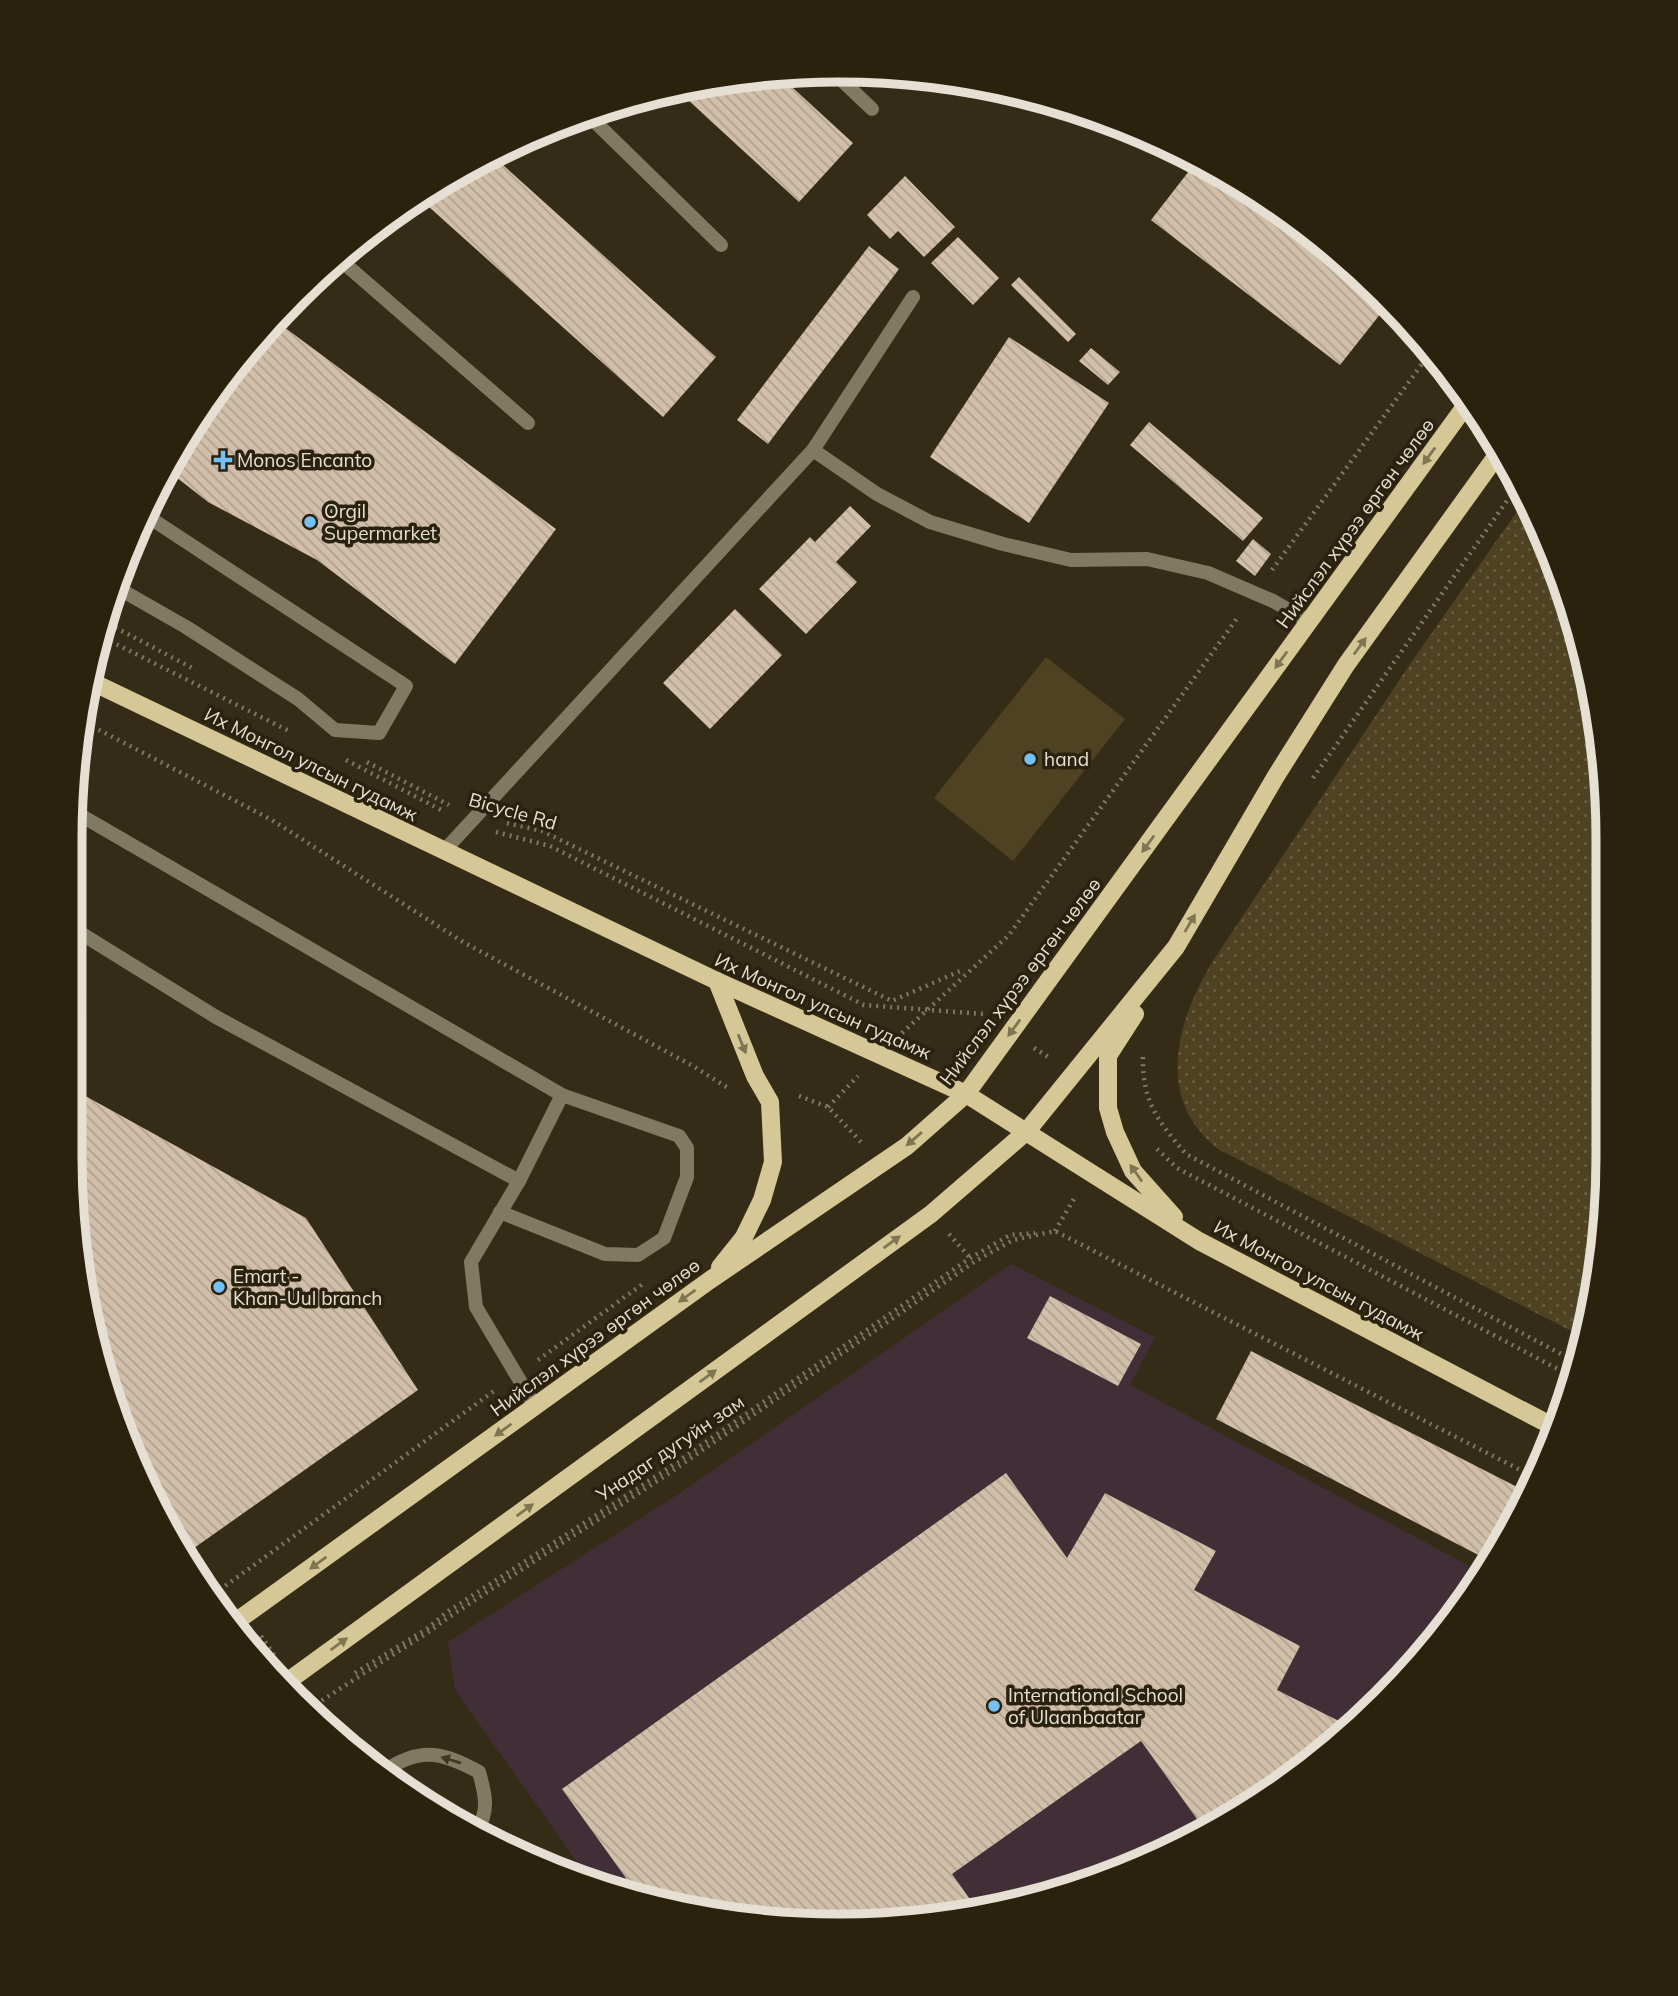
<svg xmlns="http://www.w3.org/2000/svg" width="1678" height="1996" font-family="Mulish,sans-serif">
	<defs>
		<pattern id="green-dots" width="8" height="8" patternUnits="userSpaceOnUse" patternTransform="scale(1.75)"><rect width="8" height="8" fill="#4f4222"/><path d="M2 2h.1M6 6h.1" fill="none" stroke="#685d41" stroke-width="1.8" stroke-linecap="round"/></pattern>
		<pattern id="building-back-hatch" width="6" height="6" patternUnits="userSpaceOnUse" patternTransform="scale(1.75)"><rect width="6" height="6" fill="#d2bfaa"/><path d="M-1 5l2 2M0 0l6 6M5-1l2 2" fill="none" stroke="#afa08f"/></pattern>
	</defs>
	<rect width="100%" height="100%" fill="#352c18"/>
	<path fill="#412e36" d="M1011,1264L1155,1337L1130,1385L1481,1572L1383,1700L1266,1797L1133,1868L939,1919H739L590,1880L455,1690L448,1642L680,1493Z"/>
	<path fill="url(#green-dots)" d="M1525,500L1550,545L1593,689L1608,839L1606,1208L1581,1336L1218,1149C1155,1099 1176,1024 1211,964L1408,667Z"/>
	<path fill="#4f4222" d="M1046,657L1125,719L1013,861L934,798Z"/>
	<g fill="url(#building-back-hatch)">
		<path d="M780,76L853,143L799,202L676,89L689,85Z"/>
		<path d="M492,155L716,357L663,417L419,198L454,173Z"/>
		<path d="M1196,162L1267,200L1389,303L1340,365L1151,220Z"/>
		<path d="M905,176L955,227L924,257L898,231L890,239L867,215Z"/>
		<path d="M958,237L999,278L973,305L931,263Z"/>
		<path d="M869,246L899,269L768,444L737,420Z"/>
		<path d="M1019,277L1076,334L1068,342L1011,285Z"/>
		<path d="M276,321L556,529L455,664L317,560L208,502L167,470L229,371Z"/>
		<path d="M1009,337L1109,403L1029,523L930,457Z"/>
		<path d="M1091,348L1120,372L1108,385L1079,361Z"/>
		<path d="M1149,422L1263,518L1243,541L1130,445Z"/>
		<path d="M850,506L871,526L836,562L857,582L806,634L759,589L810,537L815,542Z"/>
		<path d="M1253,539L1271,554L1255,576L1236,561Z"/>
		<path d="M735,609L782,655L710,729L663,683Z"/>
		<path d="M71,1088L306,1218L418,1390L187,1553L149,1497L96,1356L70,1157Z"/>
		<path d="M1050,1296L1141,1344L1118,1386L1027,1338Z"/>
		<path d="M1251,1351L1527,1492L1505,1542L1490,1561L1216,1419Z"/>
		<path d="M1006,1473L1067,1558L1105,1493L1216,1551L1194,1590L1300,1646L1277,1690L1343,1723L1332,1742L1266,1797L1184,1840L1183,1839L1202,1826L1141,1741L952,1874L977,1909L939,1919H739L636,1892L562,1789Z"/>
	</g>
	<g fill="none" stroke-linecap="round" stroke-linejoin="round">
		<g stroke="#7f7766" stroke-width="4.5" stroke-dasharray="2 5" stroke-linecap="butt">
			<path d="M1272,570L1430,353"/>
			<path d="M103,621L196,670"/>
			<path d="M98,635L291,732"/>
			<path d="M80,720L272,820L463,942L693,1066L728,1088"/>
			<path d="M346,760L443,811"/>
			<path d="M367,762L449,805"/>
			<path d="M1313,778L1518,485"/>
			<path d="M507,823L542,831L892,1001L960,971"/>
			<path d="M496,832L550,846L864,1005L983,1014L986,1016"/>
			<path d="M902,1033L1009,935L1238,617"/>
			<path d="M1034,1048L1050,1058"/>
			<path d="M1143,1057C1142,1102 1158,1121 1186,1154L1576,1362"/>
			<path d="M799,1096L828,1107L861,1142"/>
			<path d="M828,1107L858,1076"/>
			<path d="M1157,1149L1177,1168L1573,1377"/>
			<path d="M1055,1231L1075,1197"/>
			<path d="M949,1234L971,1259"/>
			<path d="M538,1360L644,1283"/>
			<path d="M214,1594L494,1391"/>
			<path d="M261,1636L274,1655"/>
			<path d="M355,1673L428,1628L447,1612L667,1469L970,1258L1010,1235L1035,1233"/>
			<path d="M310,1708L430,1631L449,1617L668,1474L974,1262L1013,1240L1055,1231L1534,1477"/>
		</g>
		<g stroke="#817a62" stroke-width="14">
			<path d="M913,297L813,450L877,494L930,522L1003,544L1071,560L1147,559L1208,573L1273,601L1310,622"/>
			<path d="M116,587L186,627L298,699L335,730L379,733L406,686L144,514"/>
			<path d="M444,851L813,450"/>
			<path d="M74,929L216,1017L519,1181L562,1095L75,812"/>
			<path d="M519,1181L471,1262L476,1307L535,1406"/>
			<path d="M500,1212L605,1254L638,1255L664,1238L687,1177V1148L679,1136L562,1095"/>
			<path d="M383,1772C420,1746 442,1752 479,1772C485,1793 490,1812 476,1831"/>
		</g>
		<g stroke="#817a62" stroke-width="14">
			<path d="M832,71L872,109"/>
			<path d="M588,115L721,245"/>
			<path d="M337,257L528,423"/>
		</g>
		<g stroke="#d5c896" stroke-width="18">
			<path d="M88,680L717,981L966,1094L1199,1241L1556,1428"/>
			<path d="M717,981L755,1076L770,1102L773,1162L762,1200L744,1237L720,1267"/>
			<path d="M1135,1014L1108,1056V1108L1115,1132L1133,1171L1174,1217"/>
			<path d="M234,1623L710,1280L907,1146L966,1094L1469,401"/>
			<path d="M284,1684L931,1214L1027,1131L1176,947L1276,776L1346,665L1500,451"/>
		</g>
	</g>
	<defs><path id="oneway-solid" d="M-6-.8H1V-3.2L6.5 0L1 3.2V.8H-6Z" transform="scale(1.75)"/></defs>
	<g fill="#807552">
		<use href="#oneway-solid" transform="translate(1429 456) rotate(126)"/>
		<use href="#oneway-solid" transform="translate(1360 646) rotate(-54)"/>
		<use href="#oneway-solid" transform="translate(1281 660) rotate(126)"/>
		<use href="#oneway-solid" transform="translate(1148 844) rotate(126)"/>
		<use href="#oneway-solid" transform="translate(1190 923) rotate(-60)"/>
		<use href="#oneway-solid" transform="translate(1014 1028) rotate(126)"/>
		<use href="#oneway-solid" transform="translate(742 1044) rotate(68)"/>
		<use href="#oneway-solid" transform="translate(914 1139) rotate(139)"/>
		<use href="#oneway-solid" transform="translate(1136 1173) rotate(-125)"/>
		<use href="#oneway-solid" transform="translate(892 1242) rotate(-36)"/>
		<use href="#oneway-solid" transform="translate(687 1296) rotate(144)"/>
		<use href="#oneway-solid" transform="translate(708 1376) rotate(-36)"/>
		<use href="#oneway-solid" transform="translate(503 1430) rotate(144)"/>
		<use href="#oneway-solid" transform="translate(525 1510) rotate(-36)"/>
		<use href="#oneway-solid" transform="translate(318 1563) rotate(144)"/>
		<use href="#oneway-solid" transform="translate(339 1644) rotate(-36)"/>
	</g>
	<use fill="#403823" href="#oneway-solid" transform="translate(451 1760) rotate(-163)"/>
	<g fill="#75c0f6" stroke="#2b220e" stroke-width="2.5">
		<path d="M219.5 449.5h7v7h7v7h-7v7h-7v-7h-7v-7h7z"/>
		<circle cx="310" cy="522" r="7"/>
		<circle cx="1030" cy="759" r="7"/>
		<circle cx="219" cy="1287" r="7"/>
		<circle cx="994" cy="1706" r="7"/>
	</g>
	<g text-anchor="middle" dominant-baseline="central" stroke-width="7" stroke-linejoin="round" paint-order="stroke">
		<g font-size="19" fill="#e5e0d3" stroke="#2b220e" text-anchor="start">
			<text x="237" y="460">Monos Encanto</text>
			<text x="324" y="511">Orgil<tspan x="324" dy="22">Supermarket</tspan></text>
			<text x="1044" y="759">hand</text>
			<text x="233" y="1276">Emart -<tspan x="233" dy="22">Khan-Uul branch</tspan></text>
			<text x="1008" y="1695">International School<tspan x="1008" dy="22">of Ulaanbaatar</tspan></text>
		</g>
		<g font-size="19" fill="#e5e0d3" stroke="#2b220e">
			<text transform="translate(1355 523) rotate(-54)">Нийслэл хүрээ өргөн чөлөө</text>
			<text transform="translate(311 764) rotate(26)">Их Монгол улсын гудамж</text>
			<text transform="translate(513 811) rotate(16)">Bicycle Rd</text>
			<text transform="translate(1020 981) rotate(-53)">Нийслэл хүрээ өргөн чөлөө</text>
			<text transform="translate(823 1006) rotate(24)">Их Монгол улсын гудамж</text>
			<text transform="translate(1319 1280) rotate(28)">Их Монгол улсын гудамж</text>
			<text transform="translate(595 1337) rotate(-36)">Нийслэл хүрээ өргөн чөлөө</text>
			<text transform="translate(670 1448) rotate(-34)">Унадаг дугуйн зам</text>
		</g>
	</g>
	<path d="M0 0H1678V1996H0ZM839 82H839A757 757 0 0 1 1596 839V1157A757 757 0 0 1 839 1914H839A757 757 0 0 1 82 1157V839A757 757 0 0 1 839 82Z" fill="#2b220e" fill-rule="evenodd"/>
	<path fill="none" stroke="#e5e0d3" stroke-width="9" d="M839 82H839A757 757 0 0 1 1596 839V1157A757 757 0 0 1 839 1914H839A757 757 0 0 1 82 1157V839A757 757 0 0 1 839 82Z"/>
</svg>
